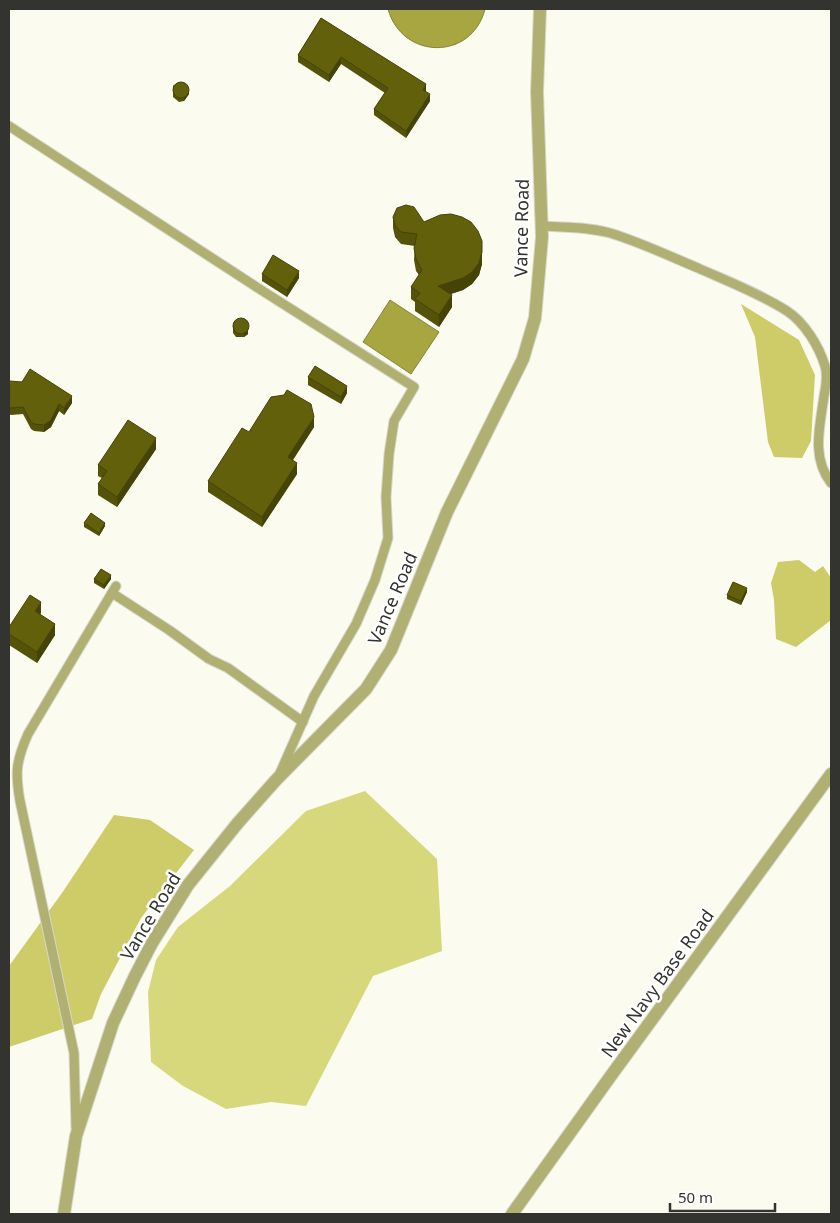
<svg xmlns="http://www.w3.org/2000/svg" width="840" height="1223" font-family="'Noto Sans',sans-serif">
	<rect width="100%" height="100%" fill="#fbfbf0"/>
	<path fill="#d7d87b" d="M365,791L437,859L442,951L373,976L306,1106L271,1102L226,1109L183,1086L151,1062L148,992L156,960L178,927L230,886L306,811Z"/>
	<g fill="#cdcc68">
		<path d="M741,304L799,340L815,375L811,441L802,458L774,457L768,442L755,337Z"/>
		<path d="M799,560L815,572L823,566L831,578V620L796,647L776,639L774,600L771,583L778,562Z"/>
		<path d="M114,815L150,820L194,850L141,918L101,994L92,1019L9,1047V966L62,893Z"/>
	</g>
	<g fill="#a7a641" stroke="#84843c">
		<path d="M388,9H485C472,61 402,60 388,9Z"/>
		<path d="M390,300L439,332L411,374L363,342Z"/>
	</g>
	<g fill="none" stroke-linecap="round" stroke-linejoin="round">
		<defs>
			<g id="lane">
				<path d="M9,126L258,288L414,387L394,421L389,454L386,497L388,538L375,580L356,624L314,696L280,773"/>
				<path d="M542,226C564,227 588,227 610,233C640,242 669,256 698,268C727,281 759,293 787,311C804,322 819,346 825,366C828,375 826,386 824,396C820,426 811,457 831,483"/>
				<path d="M112,593L169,630L209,659L228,668L303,722"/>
				<path d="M76,1128L74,1053L20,801C15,773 16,761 28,734L116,586"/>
			</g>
			<g id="street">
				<path d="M64,1214L76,1136L113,1023L135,976L152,943L188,885L237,824L276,780L366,689L391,650L447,512L523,359L535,318L542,237L537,92L540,9"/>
				<path d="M512,1214L610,1077L831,774"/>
			</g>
		</defs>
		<use href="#lane" stroke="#d7d7cd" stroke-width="11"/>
		<use href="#street" stroke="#d7d7cd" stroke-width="14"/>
		<use href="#lane" stroke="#b0b072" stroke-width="9"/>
		<use href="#street" stroke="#b0b072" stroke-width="12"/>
	</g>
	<g fill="#545309">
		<path d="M321,18L426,91L430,101L406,138L374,115V109L385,93L341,64L329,82L298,62V55Z"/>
		<path d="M173,85L189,94L184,101L179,102L173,97Z"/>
		<path d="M393,217L424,222L482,264L479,275L472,284L463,290L451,294L452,307L439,327L415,311V302L411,299V287L419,275L416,271L414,260L415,246L401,244L395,237L393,228Z"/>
		<path d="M262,274L299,278L287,297L262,281Z"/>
		<path d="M233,322L248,334L244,337H236L233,333Z"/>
		<path d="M308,377L347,393L341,404L308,385Z"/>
		<path d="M9,381L72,403L64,415L59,411L51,427L44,432L34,431L31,429L23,414L11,415L9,414Z"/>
		<path d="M314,427L292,460L297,474L262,527L208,492V481L249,432Z"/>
		<path d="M156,449L117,507L98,495V484L102,478L98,476V465Z"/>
		<path d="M84,523L105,526L99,536L84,527Z"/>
		<path d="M94,579H111L104,589L94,583Z"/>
		<path d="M747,592L741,605L727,599V595Z"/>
		<path d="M41,613L40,614L55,635L37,663L9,645V634Z"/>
	</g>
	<g fill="#454308">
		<path d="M341,57V64L329,82V75Z"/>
		<path d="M426,84V91L423,96V90Z"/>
		<path d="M189,91V94L184,101V97Z"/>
		<path d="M430,94V101L406,138V131Z"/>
		<path d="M482,252V264L479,275L472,284L463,290L438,298V286Z"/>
		<path d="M299,271V278L287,297V290Z"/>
		<path d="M452,295V307L439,327V315Z"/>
		<path d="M248,330V334L244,337V334Z"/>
		<path d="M347,386V393L341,404V397Z"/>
		<path d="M72,396V403L64,415V408Z"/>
		<path d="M59,404V411L51,427L44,432V425Z"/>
		<path d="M314,417V427L288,468V457Z"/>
		<path d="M156,438V449L117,507V497Z"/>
		<path d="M297,463V474L262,527V517Z"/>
		<path d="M105,523V526L99,536V533Z"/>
		<path d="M111,575V579L104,589V585Z"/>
		<path d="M747,588V592L741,605V601Z"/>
		<path d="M41,602V613L35,622V611Z"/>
		<path d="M55,624V635L37,663V652Z"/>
	</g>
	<g fill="#62600b" stroke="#454308">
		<path d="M321,18L426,84L423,90L430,94L406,131L374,109L388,88L341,57L329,75L298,55Z"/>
		<circle cx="181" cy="90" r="8"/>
		<path d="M406,205L414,207L424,222L440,215L451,214L462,217L471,222L478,231L482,241V252L479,263L472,272L463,278L438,286L452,295L439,315L415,299L420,293L411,287L422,270L416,259L414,248L417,234L401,232L395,225L393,217L397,208Z"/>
		<path d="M273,255L299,271L287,290L262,274Z"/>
		<circle cx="241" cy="326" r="8"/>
		<path d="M315,366L347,386L341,397L308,377Z"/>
		<path d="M30,369L72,396L64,408L59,404L51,420L44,425L34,424L31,422L23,407L11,408L9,407V381H10L22,382Z"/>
		<path d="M287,390L311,404L314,417L288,457L297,463L262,517L208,481L242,428L249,432L271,397L284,395Z"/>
		<path d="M128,420L156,438L117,497L98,484L107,471L98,465Z"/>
		<path d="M91,513L105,523L99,533L84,523Z"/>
		<path d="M101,569L111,575L104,585L94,579Z"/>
		<path d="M733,582L747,588L741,601L727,595Z"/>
		<path d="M30,595L41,602L35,611L55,624L37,652L9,634V627Z"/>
	</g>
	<g text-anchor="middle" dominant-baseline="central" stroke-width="5" stroke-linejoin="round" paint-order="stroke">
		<g font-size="18" fill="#33332f" stroke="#fff">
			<text transform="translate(521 228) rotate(-89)">Vance Road</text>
			<text transform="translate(392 598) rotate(-67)">Vance Road</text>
			<text transform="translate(150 916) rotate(-59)">Vance Road</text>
			<text transform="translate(657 983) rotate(-54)">New Navy Base Road</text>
		</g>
	</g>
	<rect width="840" height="1223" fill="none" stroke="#33332f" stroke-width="20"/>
	<path d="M670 1203v8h105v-8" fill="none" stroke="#33332f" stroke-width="2.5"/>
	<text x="678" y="1203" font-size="15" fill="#33332f" stroke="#ffffff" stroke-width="4" paint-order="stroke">50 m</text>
</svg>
